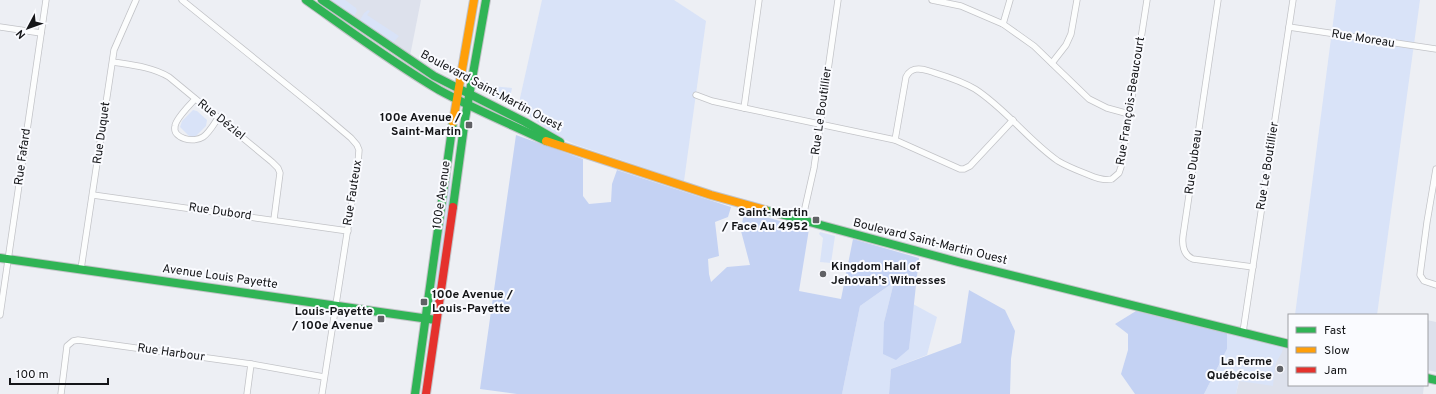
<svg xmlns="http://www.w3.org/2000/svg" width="1436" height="394" font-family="Overpass,sans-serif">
	<rect width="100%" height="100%" fill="#edeff4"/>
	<g fill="#dde1ec">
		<path d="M331,0H421L410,56L393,43Z"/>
		<path d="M1427,320L1436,322V372L1427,370Z"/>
		<path d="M1249,339L1289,348V385H1424L1423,394H1236Z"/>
	</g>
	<g fill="#d9e3f8">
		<path d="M331,0H345L356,8L357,11L354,16Z"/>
		<path d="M542,0H674L706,21L684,181L574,144L559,137L520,110V98Z"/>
		<path d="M1336,0H1420L1377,315H1295Z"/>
		<path d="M368,10L370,11L367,15L399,36L393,43L360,20L364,13Z"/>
		<path d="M483,80L491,86L512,88L509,103L483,91Z"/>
		<path d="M193,110L197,111L207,120L206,126L195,137H190L180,127L182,121Z"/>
		<path d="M450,174H451L450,203L435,305L431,304Z"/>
		<path d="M820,232L835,236L831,263L820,262L823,238L819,234Z"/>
		<path d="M894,282L884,322L909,349L913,304L937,317L927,355L891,369L889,394H842L860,306Z"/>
		<path d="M1227,333L1283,346C1283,353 1280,355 1277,361C1274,367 1274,379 1273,386L1239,381L1236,394H1204L1227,349Z"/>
	</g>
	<g fill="#c4d2f3">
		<path d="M516,135L583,159V196L589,204L611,202L612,184L617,170L731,207L728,217L715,222L719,256L708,259L709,274L711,282L727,267L750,265L741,231L744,211L809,229L799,291L841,299L853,239L919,258L909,349L896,360L883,354L884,322L894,282L860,306L842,394H517L480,389Z"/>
		<path d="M969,290L1005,310L1015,331L1011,359L1010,394H889L891,369L961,343Z"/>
		<path d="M1136,311L1227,333V349L1204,394H1135L1121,374L1128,350V334L1115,324Z"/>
	</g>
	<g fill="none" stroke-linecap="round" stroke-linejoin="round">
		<defs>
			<g id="street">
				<path d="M182,0L318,110L351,138L357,145L359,150L358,163L322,394"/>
				<path d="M932,0L961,6L1003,24L1034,46L1089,99L1107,108L1129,114"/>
				<path d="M1218,0L1183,236C1182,245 1183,255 1193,259L1253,267"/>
				<path d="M1003,24L1010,0"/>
				<path d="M0,27L41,33"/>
				<path d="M1289,27L1436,49"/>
				<path d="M113,62C132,65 152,67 169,77L272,162L278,168L280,173L274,219"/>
				<path d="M1052,63L1066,45L1071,34L1077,0"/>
				<path d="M696,95L712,101L744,108L895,140L960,169H964L970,166L1013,120"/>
				<path d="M195,99C190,105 176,118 175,126C172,139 194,143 203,137C209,133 214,124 218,118"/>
				<path d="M744,108L759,0"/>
				<path d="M895,140L906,77C911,67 920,68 929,71C945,76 960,80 975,89C1006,109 1028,140 1058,161C1068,167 1079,171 1089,175C1096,178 1105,181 1112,179L1119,173L1121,167L1147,0"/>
				<path d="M1436,169L1427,222L1420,275L1424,281L1436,285"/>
				<path d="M93,195L348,231"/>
				<path d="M802,221L814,168L838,0"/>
				<path d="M81,269L114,50L136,0"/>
				<path d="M0,315L46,0"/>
				<path d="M1243,332L1293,0"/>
				<path d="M61,394L67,346L73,341L78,340L251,364L324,377"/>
				<path d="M247,394L251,364"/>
			</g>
			<g id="fast">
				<path d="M306,0C350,31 393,63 439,90C474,109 510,124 546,141"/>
				<path d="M322,0L434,76L525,122L560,142"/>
				<path d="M453,207L465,119L486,0"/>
				<path d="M765,210L958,262L1289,344"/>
				<path d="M0,258L436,320"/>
				<path d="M1427,378L1436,380"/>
				<path d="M415,394L453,122"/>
			</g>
			<g id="slow">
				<path d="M453,122L474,0"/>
				<path d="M546,141L711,195L765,210"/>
			</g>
			<path id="jam" d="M426,394L453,207"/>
		</defs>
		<use href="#street" stroke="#c2c3c7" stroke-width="7"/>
		<use href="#fast" stroke="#c2c3c7" stroke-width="10"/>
		<use href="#slow" stroke="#c2c3c7" stroke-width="10"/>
		<use href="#jam" stroke="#c2c3c7" stroke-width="10"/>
		<use href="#street" stroke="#fcfdfd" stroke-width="5.5"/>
		<use href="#fast" stroke="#30b455" stroke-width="8"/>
		<use href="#slow" stroke="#ff9f0a" stroke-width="8"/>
		<use href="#jam" stroke="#e5322d" stroke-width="8"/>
	</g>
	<g fill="#606165" stroke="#fafbff" stroke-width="1.5">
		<rect x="465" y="121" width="8" height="8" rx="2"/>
		<rect x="812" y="216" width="8" height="8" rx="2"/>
		<circle cx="823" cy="274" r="4"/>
		<rect x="420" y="298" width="8" height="8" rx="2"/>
		<rect x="377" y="315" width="8" height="8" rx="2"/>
		<circle cx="1280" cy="369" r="4"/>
	</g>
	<g text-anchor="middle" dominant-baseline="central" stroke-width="4" stroke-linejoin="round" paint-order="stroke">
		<g font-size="12" fill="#141518" stroke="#fafbff">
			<text transform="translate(1363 39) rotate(9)">Rue Moreau</text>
			<text transform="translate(491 91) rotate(28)">Boulevard Saint-Martin Ouest</text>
			<text transform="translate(1131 101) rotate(-81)">Rue François-Beaucourt</text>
			<text transform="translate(822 111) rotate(-82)">Rue Le Boutillier</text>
			<text transform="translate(221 120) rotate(39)">Rue Déziel</text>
			<text transform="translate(102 133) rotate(-82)">Rue Duquet</text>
			<text transform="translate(23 157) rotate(-82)">Rue Fafard</text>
			<text transform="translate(1194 162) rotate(-82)">Rue Dubeau</text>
			<text transform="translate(1268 166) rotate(-81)">Rue Le Boutillier</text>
			<text transform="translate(353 193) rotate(-81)">Rue Fauteux</text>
			<text transform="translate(442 195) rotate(-82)">100e Avenue</text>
			<text transform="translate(220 212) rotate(8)">Rue Dubord</text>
			<text transform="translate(930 242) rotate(14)">Boulevard Saint-Martin Ouest</text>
			<text transform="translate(220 277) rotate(8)">Avenue Louis Payette</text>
			<text transform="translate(171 353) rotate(8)">Rue Harbour</text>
		</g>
		<g font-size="12" font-weight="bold" fill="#141518" stroke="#fafbff" text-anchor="end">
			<text x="461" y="118">100e Avenue /<tspan x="461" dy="14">Saint-Martin</tspan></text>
			<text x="808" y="213">Saint-Martin<tspan x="808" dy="14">/ Face Au 4952</tspan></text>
			<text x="831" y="267" text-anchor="start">Kingdom Hall of<tspan x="831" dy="14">Jehovah's Witnesses</tspan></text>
			<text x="432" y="295" text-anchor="start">100e Avenue /<tspan x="432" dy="14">Louis-Payette</tspan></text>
			<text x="373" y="312">Louis-Payette<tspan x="373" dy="14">/ 100e Avenue</tspan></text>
			<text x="1272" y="362">La Ferme<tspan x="1272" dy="14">Québécoise</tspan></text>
		</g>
	</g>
	<rect x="1288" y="314" width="140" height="72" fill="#fafbff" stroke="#9e9fa3"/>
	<rect x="1296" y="327" width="20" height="6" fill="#30b455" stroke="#9e9fa3"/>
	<text x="1324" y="334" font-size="12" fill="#141518">Fast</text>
	<rect x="1296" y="347" width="20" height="6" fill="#ff9f0a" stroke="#9e9fa3"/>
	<text x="1324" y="354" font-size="12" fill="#141518">Slow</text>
	<rect x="1296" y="367" width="20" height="6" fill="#e5322d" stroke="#9e9fa3"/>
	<text x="1324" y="374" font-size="12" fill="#141518">Jam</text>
	<g transform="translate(28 28) rotate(229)" stroke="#fafbff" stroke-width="3" paint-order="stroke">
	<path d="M0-3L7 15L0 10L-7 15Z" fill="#141518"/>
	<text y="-6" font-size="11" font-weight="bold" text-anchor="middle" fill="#141518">N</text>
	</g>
	<path d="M10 378v6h98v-6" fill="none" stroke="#141518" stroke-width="2"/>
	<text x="16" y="378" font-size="12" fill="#141518" stroke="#fafbff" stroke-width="3" paint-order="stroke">100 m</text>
</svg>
